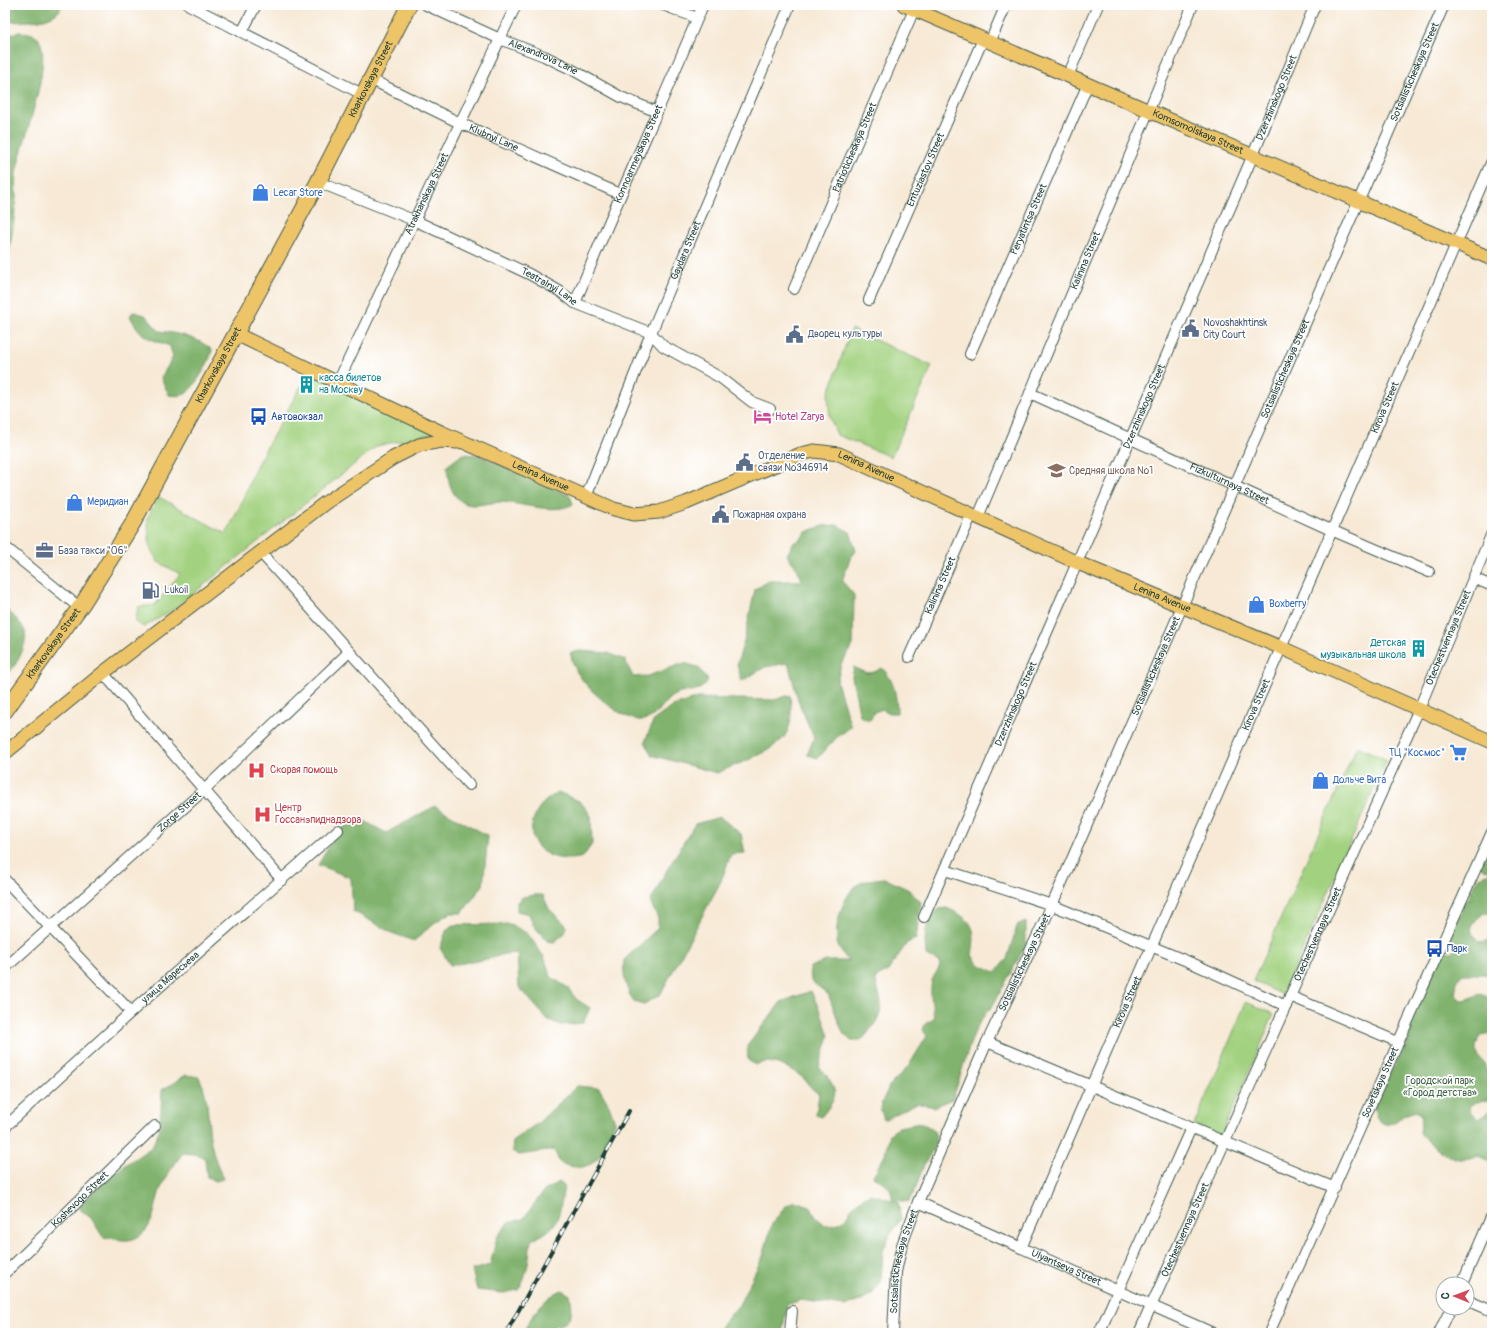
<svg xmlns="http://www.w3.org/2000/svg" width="1497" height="1338" font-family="Pangolin,sans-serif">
	<rect width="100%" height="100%" fill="#fff"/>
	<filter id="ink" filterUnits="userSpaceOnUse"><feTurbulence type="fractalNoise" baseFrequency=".025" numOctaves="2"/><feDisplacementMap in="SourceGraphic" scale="8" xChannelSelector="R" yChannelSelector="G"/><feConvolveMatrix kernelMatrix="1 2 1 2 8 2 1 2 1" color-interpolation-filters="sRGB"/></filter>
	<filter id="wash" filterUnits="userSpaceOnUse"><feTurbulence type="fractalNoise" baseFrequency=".012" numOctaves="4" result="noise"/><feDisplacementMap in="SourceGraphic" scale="16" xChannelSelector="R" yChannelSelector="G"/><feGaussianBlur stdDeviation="0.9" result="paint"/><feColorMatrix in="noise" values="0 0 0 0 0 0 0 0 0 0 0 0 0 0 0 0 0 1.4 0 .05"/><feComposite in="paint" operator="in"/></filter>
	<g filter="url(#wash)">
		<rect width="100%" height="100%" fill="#f7e9d5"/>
		<g fill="#a2d17f" stroke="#60875a">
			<path d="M851,329L932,366L891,457L837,435L830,418L828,396Z"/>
			<path d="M310,370L441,432L377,446L174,609L144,627L135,622L138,607L155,605L180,574L158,562L150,547L147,518L159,497L226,534L242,502L255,468Z"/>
			<path d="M1357,746L1387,760L1283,995L1253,981Z"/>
			<path d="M1246,1002L1274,1014L1221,1137L1194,1125Z"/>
		</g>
		<g fill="#81b36e" stroke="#507851">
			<path d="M5,5H62C57,24 20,21 5,22Z"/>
			<path d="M19,32C29,32 38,34 41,44C50,71 22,143 16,173C15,181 16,190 16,198C15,219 10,240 8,262L5,270V36Z"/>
			<path d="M133,312L145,315L159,331C178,333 199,338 212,350C211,360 194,389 185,394C180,396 175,396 169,395L161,378L173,357L170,346C148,338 142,339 130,316Z"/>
			<path d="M463,454L478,455L570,496L573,504C556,515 521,503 501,502C490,502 474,508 464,503C450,495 448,480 447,466Z"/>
			<path d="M837,525L850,532L856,551L850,559L842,581L854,595L853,645L841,664L837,682L851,727L837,737L818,758L807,755L814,738L799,703L788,663L765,667L742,681L737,665L745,637L755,589L769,581H801L798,570L787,555L793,543L801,539L806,532L822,526Z"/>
			<path d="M5,607C11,615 22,622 25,632C28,646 15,668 5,677Z"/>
			<path d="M580,651L608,653L625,660L633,677L648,676L684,663L698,667L708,680C699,696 685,688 671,697C662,704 656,719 643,720C624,723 583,686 576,670C573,665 572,658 570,653Z"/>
			<path d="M854,667C865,674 871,675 882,668C894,679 897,697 897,713H889L883,709L874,712L871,719H865L860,716L852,677Z"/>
			<path d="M790,695C791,708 793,722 786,734C778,750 735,765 717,773L651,755L645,741L654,720L673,706L698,698L774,700Z"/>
			<path d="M558,792L581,802L591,816L592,844L583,857C549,866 517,843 539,808C543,802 552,796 558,792Z"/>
			<path d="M435,806L488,836L483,885L462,913H450L434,923L414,941L392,933L353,911L351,878L318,865L338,830L361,819L386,833Z"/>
			<path d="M720,817L741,834L745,853L731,854L721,881L660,995L644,1004L633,1001C625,986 623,977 624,960L658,928V918L650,902L668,868L695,824Z"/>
			<path d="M1492,835V914L1484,913C1472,923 1465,930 1480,942L1492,940V977L1484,974H1462L1457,982L1455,995L1461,1000C1475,1000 1479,988 1492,999V1033L1481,1035C1476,1043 1473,1051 1480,1059C1481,1060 1484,1062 1485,1063C1488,1070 1490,1094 1489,1101L1476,1102L1469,1106L1470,1112L1478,1119L1492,1110V1162L1478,1156C1459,1168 1431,1147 1419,1133L1421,1115L1416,1111C1413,1112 1409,1113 1407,1114C1397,1118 1389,1132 1378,1119C1375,1115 1374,1109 1375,1105C1380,1082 1398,1064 1408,1043C1411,1036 1409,1027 1412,1020C1422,996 1432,972 1445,951L1453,952L1454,945L1450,934L1478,878L1489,873L1490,870L1483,869L1481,867Z"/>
			<path d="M884,878L909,890L921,902L916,939L907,943L887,972L875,978C885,1013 884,1013 861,1041H851L843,1033L828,994L811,981L810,967L826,961H848C845,956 841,952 839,948C831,932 843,895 857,885C865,880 875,879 884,878Z"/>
			<path d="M534,895H543L549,909L567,926L565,933L554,942L547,941L534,926L529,914L517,911V902L523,897Z"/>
			<path d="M947,908C973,920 977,927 972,955L978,964L995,972L1007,959L1017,926L1026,922V945L992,1007C970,1025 964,1072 952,1099L934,1107L917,1103L884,1120L880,1107L889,1086L908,1067L927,1036L923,1030L925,1024L934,1019C933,1007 929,994 932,981C934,973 941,970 940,962L927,956C923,940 925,920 938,909Z"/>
			<path d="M510,924L528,934L544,957L551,977L567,987L576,999L590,1008L583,1023L561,1025L547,1019L519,987L517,953L504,954L489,959L450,965L440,948L447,929L454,925Z"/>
			<path d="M811,991L823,1018L829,1036L819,1067C838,1089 841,1094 821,1117L816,1115L819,1094C813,1090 810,1087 806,1081C798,1072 779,1062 767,1062C763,1062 758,1064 755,1065L748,1060L747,1046L781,1002Z"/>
			<path d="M186,1075L199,1077C211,1100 206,1123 212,1147C214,1158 219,1168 223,1179L216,1181L207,1177L205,1159L200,1155L183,1153C174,1164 166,1177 160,1190C154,1208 154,1232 133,1239C125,1242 111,1238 103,1237L91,1218L78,1208L109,1176L152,1147L160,1128L162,1090Z"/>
			<path d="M577,1086L599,1088L609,1105L615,1122C602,1150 598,1178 560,1163L554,1150L519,1155L512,1151L513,1140L538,1123Z"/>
			<path d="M921,1123L931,1128L935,1133L936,1145L925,1162L914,1192L908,1202L892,1199C893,1185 883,1183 873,1176L885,1154L890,1134L899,1127Z"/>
			<path d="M559,1182L564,1186C559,1214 561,1229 531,1240C529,1257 528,1275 518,1290L503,1293L477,1290L472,1270L490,1265L497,1237L508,1223L523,1219L544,1191Z"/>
			<path d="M870,1194L898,1202L901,1219L890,1235L883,1251L881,1281L873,1293L860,1301L844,1306L800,1300L787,1305L782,1333H715L739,1305L763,1256L772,1224L785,1207L794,1201L810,1206L816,1217L825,1225C850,1224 843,1217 856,1203C860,1199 866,1197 870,1194Z"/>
			<path d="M562,1290L570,1295C574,1311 572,1325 553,1326L550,1333H523C531,1316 544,1297 562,1290Z"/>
		</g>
	</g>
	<g filter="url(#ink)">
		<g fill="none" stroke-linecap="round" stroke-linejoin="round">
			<defs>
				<g id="minor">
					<path d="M189,5L362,94"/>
					<path id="s1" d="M426,5L500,39L544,56L571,69L621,97L657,112"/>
					<path d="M663,5L697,18"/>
					<path d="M242,32L256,5"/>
					<path d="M990,42L1006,5"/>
					<path d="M1068,76L1098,5"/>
					<path id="s2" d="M370,79L460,123L620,194"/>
					<path id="s3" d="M318,182L416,221L529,274L561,292L575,303L651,333L663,346L721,378L752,402L770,409"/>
					<path id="s4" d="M794,289L916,5"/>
					<path id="s5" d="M869,300L983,39"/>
					<path id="s6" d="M575,303C616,203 661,105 703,5"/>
					<path id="s7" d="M970,354L1088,84"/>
					<path id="s8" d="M338,382L516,5"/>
					<path id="s9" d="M1030,393L1331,530L1429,572"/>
					<path id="s10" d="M586,497L651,333L790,5"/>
					<path id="s11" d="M978,517L1193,5"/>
					<path d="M5,547L80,608"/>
					<path d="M260,552L469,785"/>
					<path d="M1473,578L1492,586"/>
					<path id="s12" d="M909,657L972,514"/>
					<path d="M103,673L282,880"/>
					<path d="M945,870L1052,905L1194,964L1286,1006"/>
					<path d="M5,880L131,1012"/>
					<path id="s13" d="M924,917L1253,155L1315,5"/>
					<path id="s14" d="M5,968L204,790L349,652"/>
					<path d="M1290,996L1398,1042"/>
					<path d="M987,1042L1335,1188"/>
					<path id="s15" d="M5,1127L131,1012L338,830"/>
					<path id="s16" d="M918,1202L1213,1333"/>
					<path id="s17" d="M1021,1248L1492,161"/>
					<path id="s18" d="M5,1273L155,1126"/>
					<path d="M1462,1284L1492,1215"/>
					<path d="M1467,1300L1492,1311"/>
					<path d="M790,1333L792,1311"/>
					<path id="s19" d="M893,1333L896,1272L902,1245L918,1202L987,1042L1052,905L1444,5"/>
					<path d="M1099,1333L1191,1128"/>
					<path id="s20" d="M1139,1333L1419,709L1492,533"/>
					<path id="s21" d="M1269,1333L1492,832"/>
					<path d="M1439,1333L1451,1308"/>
				</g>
				<g id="major">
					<path id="s22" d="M904,5L1492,259"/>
					<path id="s23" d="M236,334L441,432L614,509L634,514L659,512L686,503L801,454L814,451L839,454L1078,563L1282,648L1492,742"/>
					<path d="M5,753L103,673L325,503L393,458L419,445L441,441L458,442"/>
				</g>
				<g id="highway">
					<path id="s24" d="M5,711L83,603L133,523L318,182L409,5"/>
				</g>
			</defs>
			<use href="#minor" stroke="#3f574c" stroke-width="12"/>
			<use href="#major" stroke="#3f574c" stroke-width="15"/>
			<use href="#highway" stroke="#3f574c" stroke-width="17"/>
			<use href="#minor" stroke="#fff" stroke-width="10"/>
			<use href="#major" stroke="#eec469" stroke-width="13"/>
			<use href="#highway" stroke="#eec469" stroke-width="15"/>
			<defs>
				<path id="rail" d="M506,1333L629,1111"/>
			</defs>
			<use href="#rail" stroke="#1f3d34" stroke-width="4"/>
			<use href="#rail" stroke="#fff" stroke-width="2.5" stroke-dasharray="8" stroke-linecap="butt"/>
		</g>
	</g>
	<defs>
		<symbol id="shop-bare" viewBox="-9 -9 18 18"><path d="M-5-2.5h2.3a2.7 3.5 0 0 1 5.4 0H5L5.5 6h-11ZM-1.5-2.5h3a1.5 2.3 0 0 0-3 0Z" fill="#3f7fe0" stroke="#fff" stroke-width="2.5" paint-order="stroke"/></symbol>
		<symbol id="civic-bare" viewBox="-9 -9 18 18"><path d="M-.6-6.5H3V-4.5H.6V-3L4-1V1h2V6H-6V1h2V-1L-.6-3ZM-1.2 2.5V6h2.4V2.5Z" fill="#5c6f8a" stroke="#fff" stroke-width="2.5" paint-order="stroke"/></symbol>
		<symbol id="building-bare" viewBox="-9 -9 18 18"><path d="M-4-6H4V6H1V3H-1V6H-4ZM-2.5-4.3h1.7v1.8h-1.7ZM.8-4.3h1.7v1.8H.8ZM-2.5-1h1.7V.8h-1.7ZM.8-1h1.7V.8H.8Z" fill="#0f9aa8" stroke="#fff" stroke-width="2.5" paint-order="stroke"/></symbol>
		<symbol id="bus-bare" viewBox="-9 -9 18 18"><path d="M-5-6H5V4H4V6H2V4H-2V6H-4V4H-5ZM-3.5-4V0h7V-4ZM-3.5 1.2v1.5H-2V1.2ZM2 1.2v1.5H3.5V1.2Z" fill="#1a4fb4" stroke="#fff" stroke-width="2.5" paint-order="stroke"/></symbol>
		<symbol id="hotel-bare" viewBox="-9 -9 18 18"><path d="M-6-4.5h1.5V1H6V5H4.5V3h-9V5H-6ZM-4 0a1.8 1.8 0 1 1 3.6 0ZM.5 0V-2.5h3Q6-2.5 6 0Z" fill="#d1479c" stroke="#fff" stroke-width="2.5" paint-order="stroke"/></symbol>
		<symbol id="school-bare" viewBox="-9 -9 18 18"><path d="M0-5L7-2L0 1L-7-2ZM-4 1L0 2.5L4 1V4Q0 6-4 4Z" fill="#8d6e63" stroke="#fff" stroke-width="2.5" paint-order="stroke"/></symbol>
		<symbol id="office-bare" viewBox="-9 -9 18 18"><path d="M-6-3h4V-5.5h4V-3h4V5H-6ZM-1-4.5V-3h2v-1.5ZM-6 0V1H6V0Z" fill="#5c6f8a" stroke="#fff" stroke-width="2.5" paint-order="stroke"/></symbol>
		<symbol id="fuel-bare" viewBox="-9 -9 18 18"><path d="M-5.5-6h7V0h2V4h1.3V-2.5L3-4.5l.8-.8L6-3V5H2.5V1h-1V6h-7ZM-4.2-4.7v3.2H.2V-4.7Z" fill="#5c6f8a" stroke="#fff" stroke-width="2.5" paint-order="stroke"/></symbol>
		<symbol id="supermarket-bare" viewBox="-9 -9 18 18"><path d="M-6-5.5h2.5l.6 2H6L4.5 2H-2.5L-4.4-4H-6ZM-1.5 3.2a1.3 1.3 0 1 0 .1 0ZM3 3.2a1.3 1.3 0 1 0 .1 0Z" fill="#3f7fe0" stroke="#fff" stroke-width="2.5" paint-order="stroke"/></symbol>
		<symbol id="hospital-bare" viewBox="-9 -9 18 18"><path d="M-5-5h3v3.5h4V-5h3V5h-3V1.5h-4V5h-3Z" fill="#e0444e" stroke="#fff" stroke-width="2.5" paint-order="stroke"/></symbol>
	</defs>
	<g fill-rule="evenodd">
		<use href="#shop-bare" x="248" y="180" width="25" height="25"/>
		<use href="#civic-bare" x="1178" y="316" width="25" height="25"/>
		<use href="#civic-bare" x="782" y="322" width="25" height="25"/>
		<use href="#building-bare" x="294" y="372" width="25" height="25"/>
		<use href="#bus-bare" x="246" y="404" width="25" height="25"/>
		<use href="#hotel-bare" x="750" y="404" width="25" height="25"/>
		<use href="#civic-bare" x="732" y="450" width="25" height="25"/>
		<use href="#school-bare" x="1044" y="458" width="25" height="25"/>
		<use href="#shop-bare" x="62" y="490" width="25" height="25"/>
		<use href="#civic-bare" x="708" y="502" width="25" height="25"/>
		<use href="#office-bare" x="32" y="538" width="25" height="25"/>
		<use href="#fuel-bare" x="138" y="578" width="25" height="25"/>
		<use href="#shop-bare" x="1244" y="592" width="25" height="25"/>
		<use href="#building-bare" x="1406" y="636" width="25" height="25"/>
		<use href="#supermarket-bare" x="1446" y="740" width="25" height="25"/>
		<use href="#hospital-bare" x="244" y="758" width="25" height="25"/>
		<use href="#shop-bare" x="1308" y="768" width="25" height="25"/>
		<use href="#hospital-bare" x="250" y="802" width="25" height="25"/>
		<use href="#bus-bare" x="1422" y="936" width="25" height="25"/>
	</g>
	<g text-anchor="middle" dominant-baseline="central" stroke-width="3.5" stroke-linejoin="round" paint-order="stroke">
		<g font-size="10" fill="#1f3d34" stroke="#fff">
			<text stroke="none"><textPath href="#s1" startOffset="128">Alexandrova Lane</textPath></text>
			<text stroke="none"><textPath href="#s19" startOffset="1369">Sotsialisticheskaya Street</textPath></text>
			<text stroke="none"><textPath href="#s24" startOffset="731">Kharkovskaya Street</textPath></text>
			<text stroke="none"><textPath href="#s13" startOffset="892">Dzerzhinskogo Street</textPath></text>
			<text stroke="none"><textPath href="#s22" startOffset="320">Komsomolskaya Street</textPath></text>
			<text stroke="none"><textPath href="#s2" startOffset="137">Klubnyi Lane</textPath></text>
			<text stroke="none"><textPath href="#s4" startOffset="154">Patrioticheskaya Street</textPath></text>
			<text stroke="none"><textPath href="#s6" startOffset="162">Konnoarmeyskaya Street</textPath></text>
			<text stroke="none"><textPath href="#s5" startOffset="142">Entuziastov Street</textPath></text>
			<text stroke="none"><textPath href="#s8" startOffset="208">Atrakhanskaya Street</textPath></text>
			<text stroke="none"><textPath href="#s7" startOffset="147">Peryatintsa Street</textPath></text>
			<text stroke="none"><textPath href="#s10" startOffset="266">Gaydara Street</textPath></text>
			<text stroke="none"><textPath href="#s11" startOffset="278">Kalinina Street</textPath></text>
			<text stroke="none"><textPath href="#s3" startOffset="254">Teatralnyi Lane</textPath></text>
			<text stroke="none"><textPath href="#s24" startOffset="407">Kharkovskaya Street</textPath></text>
			<text stroke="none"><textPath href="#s19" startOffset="1045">Sotsialisticheskaya Street</textPath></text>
			<text stroke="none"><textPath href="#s13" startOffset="556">Dzerzhinskogo Street</textPath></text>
			<text stroke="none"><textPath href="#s17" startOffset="916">Kirova Street</textPath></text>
			<text stroke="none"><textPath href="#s23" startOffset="684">Lenina Avenue</textPath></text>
			<text stroke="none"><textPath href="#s23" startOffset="336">Lenina Avenue</textPath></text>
			<text stroke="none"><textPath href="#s9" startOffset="219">Fizkulturnaya Street</textPath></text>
			<text stroke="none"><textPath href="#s12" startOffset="78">Kalinina Street</textPath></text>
			<text stroke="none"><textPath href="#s23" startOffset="1008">Lenina Avenue</textPath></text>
			<text stroke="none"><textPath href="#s20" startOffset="761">Otechestvennaya Street</textPath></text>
			<text stroke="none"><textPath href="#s24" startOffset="83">Kharkovskaya Street</textPath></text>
			<text stroke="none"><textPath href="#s19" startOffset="721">Sotsialisticheskaya Street</textPath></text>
			<text stroke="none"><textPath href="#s13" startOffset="232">Dzerzhinskogo Street</textPath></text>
			<text stroke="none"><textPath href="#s17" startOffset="592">Kirova Street</textPath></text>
			<text stroke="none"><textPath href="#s14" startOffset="234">Zorge Street</textPath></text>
			<text stroke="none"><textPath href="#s20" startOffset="437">Otechestvennaya Street</textPath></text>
			<text stroke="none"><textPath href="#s19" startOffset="397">Sotsialisticheskaya Street</textPath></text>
			<text stroke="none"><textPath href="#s15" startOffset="223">улица Маресьева</textPath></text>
			<text stroke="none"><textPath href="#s17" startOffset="268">Kirova Street</textPath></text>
			<text stroke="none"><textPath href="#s21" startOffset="274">Sovetskaya Street</textPath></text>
			<text stroke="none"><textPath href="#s18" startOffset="105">Koshevogo Street</textPath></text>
			<text stroke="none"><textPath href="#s20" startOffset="113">Otechestvennaya Street</textPath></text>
			<text stroke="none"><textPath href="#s19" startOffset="73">Sotsialisticheskaya Street</textPath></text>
			<text stroke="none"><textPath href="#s16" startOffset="162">Ulyantseva Street</textPath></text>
		</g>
		<g font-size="10" fill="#366cbe" stroke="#fff" text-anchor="start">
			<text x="273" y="193">Lecar Store</text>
			<text x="87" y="502">Меридиан</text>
			<text x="1269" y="604">Boxberry</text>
			<text x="1445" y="753" text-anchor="end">ТЦ "Космос"</text>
			<text x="1333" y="780">Дольче Вита</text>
		</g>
		<g font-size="10" fill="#4e5e75" stroke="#fff" text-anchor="start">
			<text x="1203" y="323">Novoshakhtinsk<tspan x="1203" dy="12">City Court</tspan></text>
			<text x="808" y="334">Дворец культуры</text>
			<text x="758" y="456">Отделение<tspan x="758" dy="12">связи №346914</tspan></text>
			<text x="733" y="515">Пожарная охрана</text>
			<text x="58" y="551">База такси "06"</text>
			<text x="164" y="590">Lukoil</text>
		</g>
		<g font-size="10" fill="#0d838f" stroke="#fff" text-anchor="start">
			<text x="319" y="378">касса билетов<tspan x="319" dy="12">на Москву</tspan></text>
			<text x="1406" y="643" text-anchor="end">Детская<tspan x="1406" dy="12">музыкальная школа</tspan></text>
		</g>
		<g font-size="10" fill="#164399" stroke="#fff" text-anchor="start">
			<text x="271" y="417">Автовокзал</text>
			<text x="1447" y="949">Парк</text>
		</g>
		<g font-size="10" fill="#b23c85" stroke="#fff" text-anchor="start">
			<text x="775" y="417">Hotel Zarya</text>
		</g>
		<g font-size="10" fill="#785e54" stroke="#fff" text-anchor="start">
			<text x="1069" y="471">Средняя школа №1</text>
		</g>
		<g font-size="10" fill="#be3a42" stroke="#fff" text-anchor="start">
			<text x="270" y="770">Скорая помощь</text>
			<text x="275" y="808">Центр<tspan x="275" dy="12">Госсанэпиднадзора</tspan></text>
		</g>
		<g font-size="10" fill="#406247" stroke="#fff">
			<text x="1440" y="1081">Городской парк<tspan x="1440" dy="12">«Город детства»</tspan></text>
		</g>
	</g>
	<rect width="1497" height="1338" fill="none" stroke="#fff" stroke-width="20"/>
	<g transform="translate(1455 1296) rotate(271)"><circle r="19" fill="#ffffff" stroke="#a5b1ae"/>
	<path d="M0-3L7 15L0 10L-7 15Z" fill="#d1495b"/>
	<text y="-6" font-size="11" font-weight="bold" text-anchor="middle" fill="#1f3d34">С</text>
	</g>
</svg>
